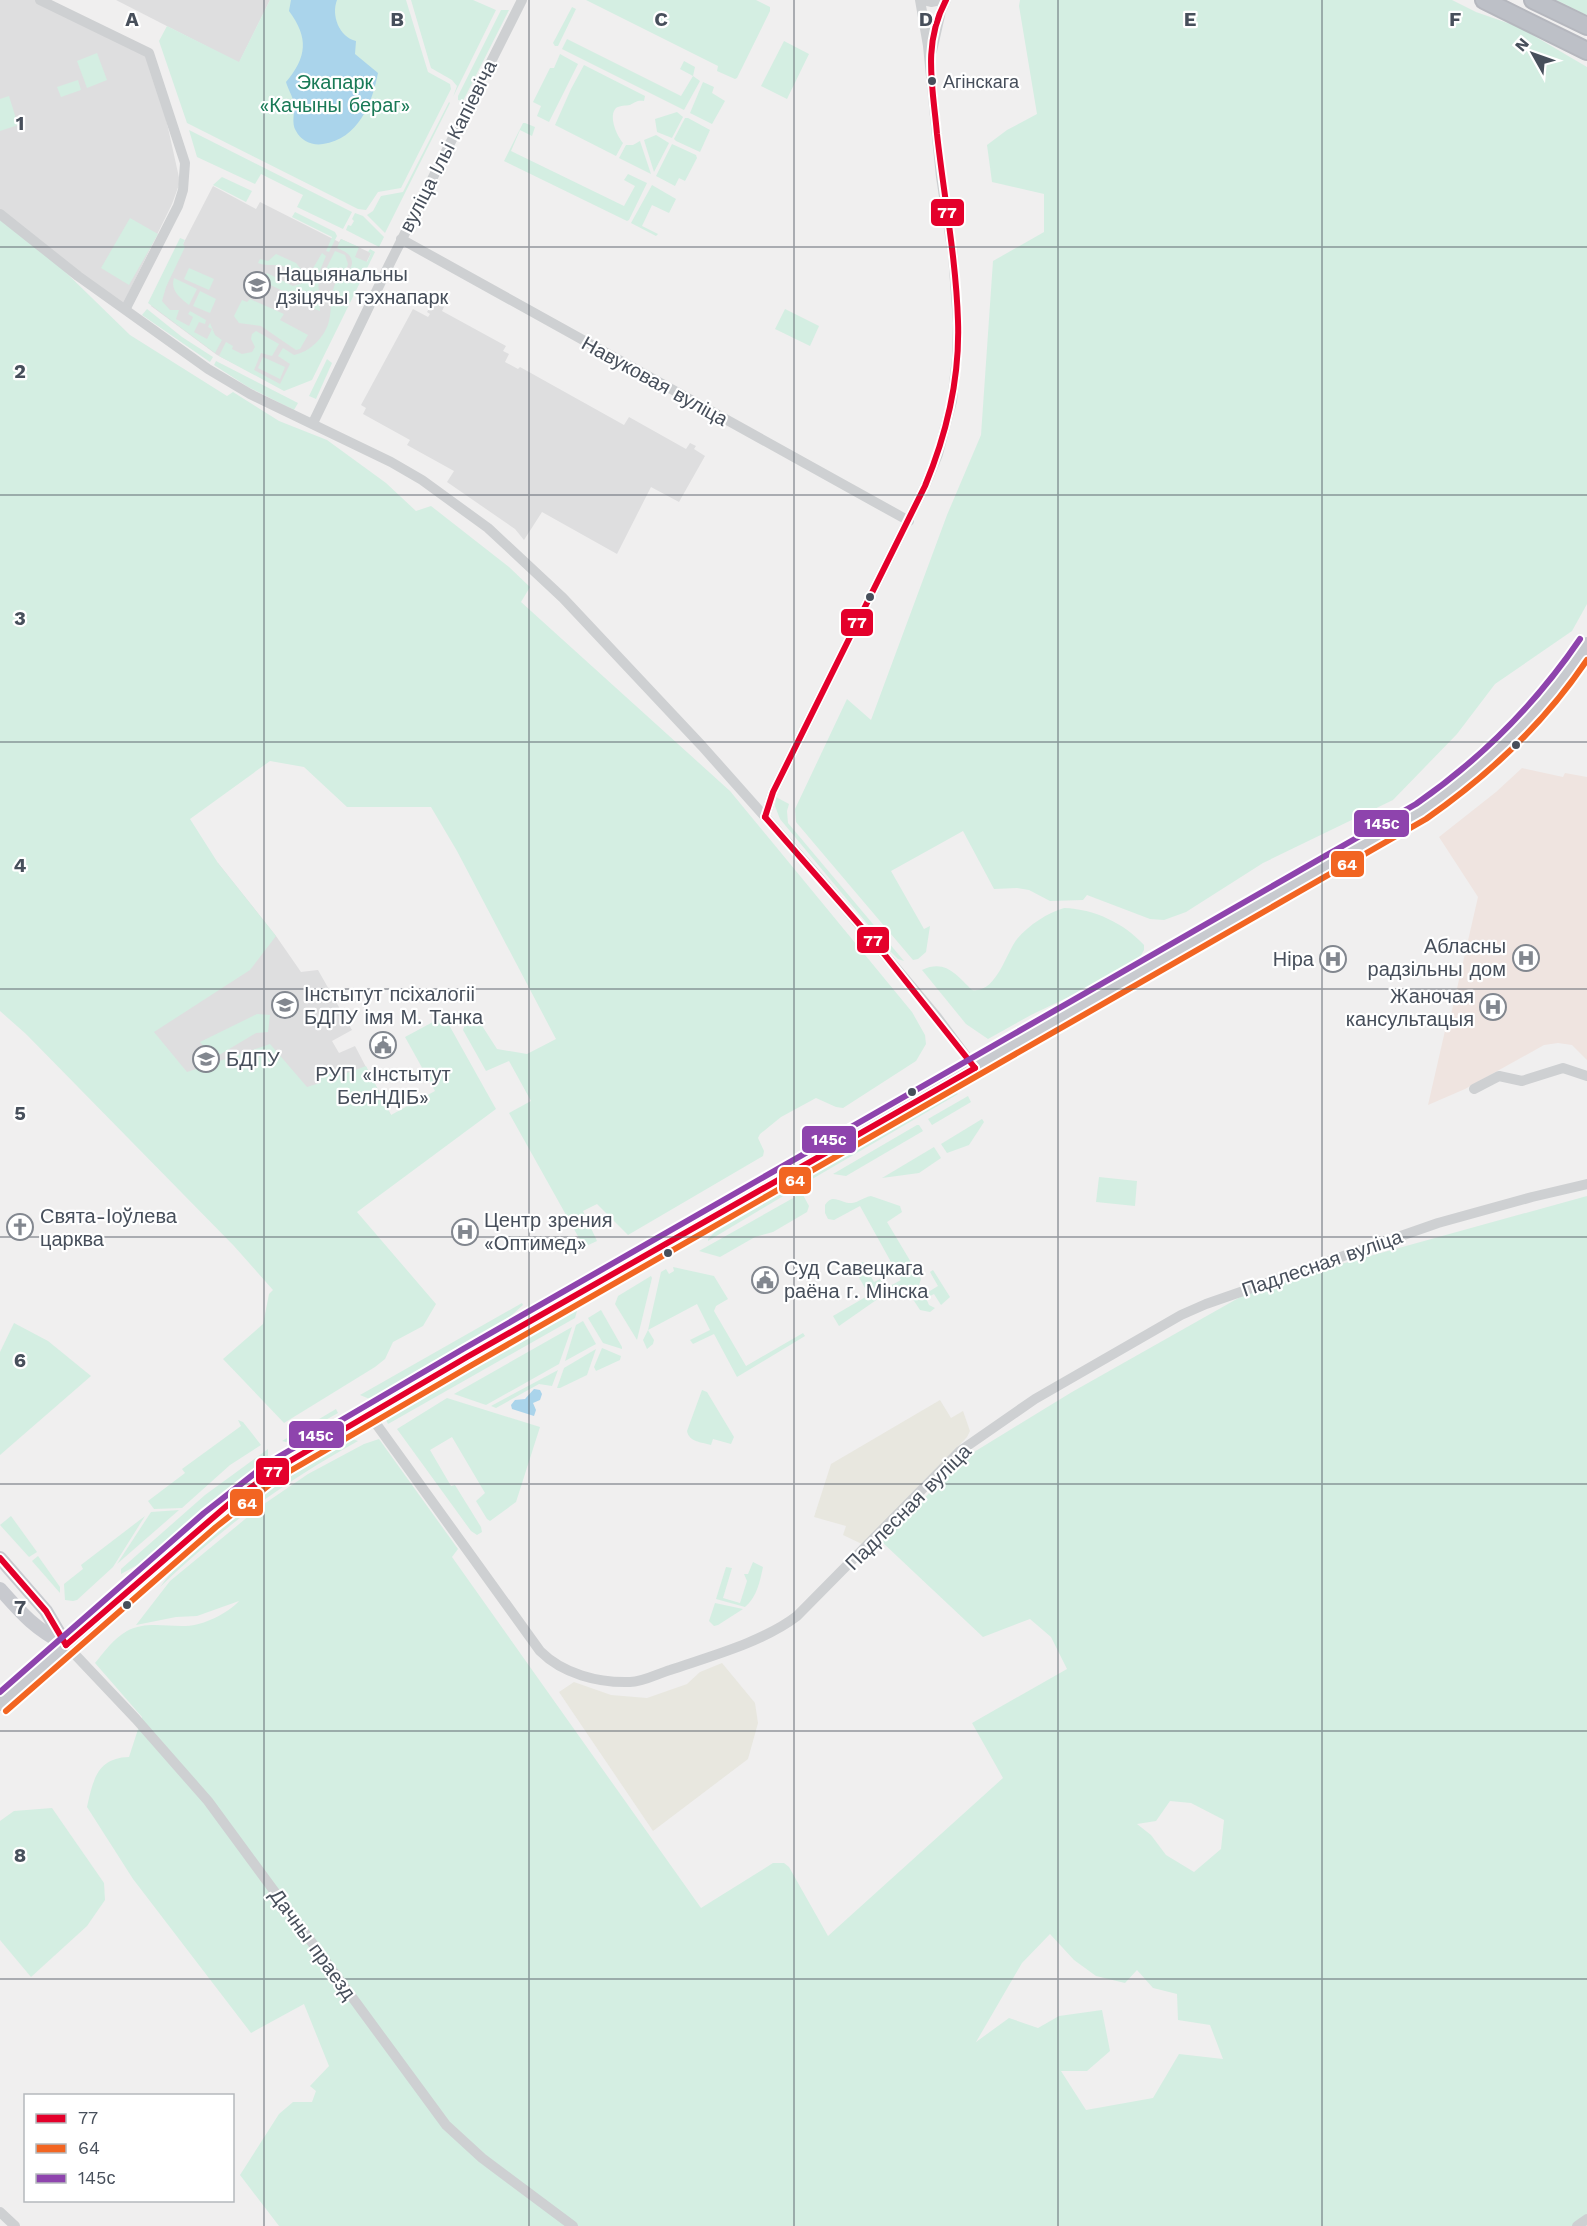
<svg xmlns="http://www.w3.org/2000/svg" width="1587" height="2226" font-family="'Work Sans',sans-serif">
	<rect width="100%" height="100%" fill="#f0efef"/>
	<g fill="#e8e7df">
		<path d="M940,1400L951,1418L963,1411L970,1431L967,1437L864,1545L843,1535L846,1526L814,1517L831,1464Z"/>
		<path d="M722,1663L755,1703L758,1723L748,1759L653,1831L559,1692L574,1682L611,1695L647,1698L687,1684L700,1672Z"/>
	</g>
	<g fill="#dededf">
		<path d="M0,0H40L153,60L180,182L172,204L128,294L126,308L0,216Z"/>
		<path d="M116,0H270L239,63Z"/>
		<path d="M213,186L256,209L260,202L339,242L341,239L371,253L308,379L281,388L217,355L151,306Z"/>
		<path d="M434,301L444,307L442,311L506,346L503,351L509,354L505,362L518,369L520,367L624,425L629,417L686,449L690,443L696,446L694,449L705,456L679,502L651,487L617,554L542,512L524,540L515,529L447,482L454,471L407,445L410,440L363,414L366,408L361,405L413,309L428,317L430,314L427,312Z"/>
		<path d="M218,863L276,936L301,972L318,970L352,1030L332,1041L339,1053L355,1046L391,1115L339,1143L26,1034Z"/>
	</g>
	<path fill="#efe4e0" d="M1522,768L1563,777L1565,773L1587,777V1060L1572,1045L1558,1043L1544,1045L1465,1089L1428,1105L1447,1022L1450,1019L1478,897L1439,837L1496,792Z"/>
	<g fill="#d4eee2" fill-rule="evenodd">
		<path d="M270,0H406L428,72L450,84L451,89L401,188L378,192L366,210L358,209L187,123L159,41L167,26L239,62Z"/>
		<path d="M411,0H473L496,10L453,97L457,86L452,80L431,68Z"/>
		<path d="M586,0H756L770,7V11L737,78L735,79L717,71L718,66Z"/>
		<path d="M1020,0H1452L1476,12L1519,27L1587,67V604L1572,631L1495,684L1457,734L1393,800L1263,863L1186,912L1164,920L1150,919L1087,895L1083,900L1050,901L1029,890L1017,888L994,889L963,831L891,871L924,929L930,926L926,952L918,959L913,960L796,822L795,809L847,699L871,720L947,515L981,435L993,261L1044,232V194L992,182L987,145L1007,130L1037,114L1019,6Z"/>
		<path d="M1556,0H1587V15L1584,14Z"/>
		<path d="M572,7L576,9L558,46H555L553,43Z"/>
		<path d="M501,10H509L463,101L458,100V96Z"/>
		<path d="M567,39L681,96L693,76L680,69L684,61L695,67L693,76L700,81L684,110L562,49Z"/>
		<path d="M784,41L809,54L787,99L761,86Z"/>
		<path d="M97,53L107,80L87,88L77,61Z"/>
		<path d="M560,54L578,64L549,122L537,116L541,106L533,102L550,68H554Z"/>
		<path d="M584,65L645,96L644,101C637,100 636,102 630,105C625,106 621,105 616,108C608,116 617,136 623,143L616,156L555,125L571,89Z"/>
		<path d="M78,80L81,90L61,97L57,87Z"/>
		<path d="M703,82L714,87L712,93L725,101L712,124L690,113Z"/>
		<path d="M9,96L18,125L0,131V99Z"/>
		<path d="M449,102L450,103L385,233L367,215L373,211L381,196L403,192Z"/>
		<path d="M677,112L683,117L672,138L657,132L655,119Z"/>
		<path d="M685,118H688L710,130L700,152L676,141L674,139Z"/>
		<path d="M523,123H525L535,127L532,136L520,130L511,151L624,206L635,186L624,180L628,174L647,183L629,220L627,221L504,161Z"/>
		<path d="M189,130L352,212L343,229L297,207L303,195L261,174L255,184L197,157Z"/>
		<path d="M656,135L669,143L654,172L644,140Z"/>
		<path d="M640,141L651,174L619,158L626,145H633Z"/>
		<path d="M672,144L696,155L697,158L685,181L679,178L675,186L656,176Z"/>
		<path d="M222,177L252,191L246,202L213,185Z"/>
		<path d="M652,185L676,199L669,213L652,205L642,226L658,234L656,236L631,223Z"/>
		<path d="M295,212L335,232L337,236L329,252L326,251L332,237L292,217Z"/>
		<path d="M355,213L363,216L384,237L379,247L346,230L348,225L351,226L354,221L352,219Z"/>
		<path d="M130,218L158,234L129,285L101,268Z"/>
		<path d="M0,220L51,258L130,335L227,396L233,392L279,421L327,440L386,483L416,511L431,506L509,567L530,587L521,602L730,791L912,1012L925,1035L926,1044L916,1061L843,1108L836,1107L816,1098L781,1117L760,1134L758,1138L764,1151L763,1156L628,1235L597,1204L583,1211L597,1241L584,1247L509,1113L531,1101L509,1061L486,1071L463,1030L467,1019L479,1021L497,1049L527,1054L556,1039L457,851L431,807H347L304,767L270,761L190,819L218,863L276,936L250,970L154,1032L187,1072L270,1044L307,1087L320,1083L319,1079L340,1068L336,1077L366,1066L391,1115L435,1091L405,1037L444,1016L496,1109L357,1212L436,1304L423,1326L393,1342L385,1359L375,1367L284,1423L223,1359L263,1324L269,1294L273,1290L234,1246L26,1034L0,1011Z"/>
		<path d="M180,238L185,240L183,244L185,247L166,287L162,301L170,310H179L176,319L189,326L193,317L188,314L190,311L206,320L205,324L199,322L194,332L207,339L212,329L208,327L210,323L215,335L222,340L215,353L148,303Z"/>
		<path d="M341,239L359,247L355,257L367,262L371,253L368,252L370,249L375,252L312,380L284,391L219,356L226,342L233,346L232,349L242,354L252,352L255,347L251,339L252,334L256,331L279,344L272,356L261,353L254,370L280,384L290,364L278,356L283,348L294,355C310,352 325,337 329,321C332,309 330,296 335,284C338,275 351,274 352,263C352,254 344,251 337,248Z"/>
		<path d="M335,251L345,255L348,264L346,270L334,278L327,274L326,269Z"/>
		<path d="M322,253L326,256L319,273L297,282L290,279L286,267C276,263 268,267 258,263L260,259L268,261L276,254L296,263L304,273L312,270Z"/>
		<path d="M189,268L214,279L209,290L184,279Z"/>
		<path d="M267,273L293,286L318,278L320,311L296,302L298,298L262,281Z"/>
		<path d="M174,278L197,289L189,305C180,298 170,290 174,278Z"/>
		<path d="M200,291L216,299L210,313L193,306Z"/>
		<path d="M250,299L284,314L280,320L308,335L300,349L296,350L261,326L239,323L234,316L242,300L247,302Z"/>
		<path d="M147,309L182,337L213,357L210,362L142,315Z"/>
		<path d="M785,309L819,326L810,346L775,329Z"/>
		<path d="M263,357L285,367L280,379L258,368Z"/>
		<path d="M327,359L332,363L316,399L309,396Z"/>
		<path d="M216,361L298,403L294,410L248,387L214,365Z"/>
		<path d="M776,797L789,804L787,811L788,823L904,961L898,959L890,951L780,819L775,806Z"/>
		<path d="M1064,908C1094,909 1124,923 1144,945V950L1139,959L1108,978L1031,1015L988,1039L966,1024L922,970C946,959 956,975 972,990C996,994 1006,953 1017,939C1029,925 1047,913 1064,908Z"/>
		<path d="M257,1014L270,1015L268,1032L256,1033L214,1058L200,1042Z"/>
		<path d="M952,1090L958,1094L807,1182L805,1178L807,1174Z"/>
		<path d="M968,1096L971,1102L932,1125L928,1119Z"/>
		<path d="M982,1119L984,1122L969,1145L947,1153L941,1144Z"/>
		<path d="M917,1125H919L923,1131L846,1176L833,1174Z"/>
		<path d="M934,1147L941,1158L919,1173L882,1178Z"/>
		<path d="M1099,1177L1137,1181L1135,1206L1096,1202Z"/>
		<path d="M791,1183L800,1186L708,1241V1239L723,1224Z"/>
		<path d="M802,1193L809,1206L807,1212L773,1232L755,1237L720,1257L699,1251Z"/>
		<path d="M871,1196L900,1206L902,1212L887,1222L921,1279L919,1285L925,1294L938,1286L930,1272L933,1270L950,1297L941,1305L934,1294L926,1298L929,1305L935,1308L930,1312L920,1310L905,1287L885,1299L882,1296L839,1326L833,1316L869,1295L853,1267L863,1262L874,1282L880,1279L883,1285L877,1289L879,1292L901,1280L860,1206L834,1220L828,1219L825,1213V1205C833,1192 841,1204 852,1203C859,1202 864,1197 871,1196Z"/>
		<path d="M1587,1196V2226H279L240,2175L279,2114L293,2102H312L316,2091L310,2086L329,2066L304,2004L251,2033L133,1879L87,1807C93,1780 97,1758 129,1757L142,1717L95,1663C105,1651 113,1639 127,1631C146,1621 167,1627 186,1626C204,1625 227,1614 239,1601L197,1616L176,1617L136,1625L170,1581L261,1506L308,1474L364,1444L379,1439L458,1549L452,1557L701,1908L773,1863H784L789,1867L828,1936L1003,1778L972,1723L1067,1669L1051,1637L1030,1619L983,1637L882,1542L961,1460L1072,1392L1258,1287ZM1170,1801L1191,1803L1224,1820L1221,1849L1194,1872L1166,1855L1151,1835L1137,1824L1156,1821ZM1050,1934L1074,1960L1096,1976L1125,1983L1137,1970L1153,1988L1177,1994L1178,2020L1210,2025L1223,2059L1179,2054L1153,2098L1086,2110L1061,2071H1087L1110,2051L1102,2010L1059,2016L1038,2028L1009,2018L976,2042L1022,1963Z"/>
		<path d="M673,1267L714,1276L728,1299L716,1306L714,1311L746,1366L803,1333L805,1336L737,1377L714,1334L693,1344L690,1340L710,1330L697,1304L648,1330L654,1340L653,1344L647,1349L643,1340L648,1330L661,1272L666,1269L669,1274L674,1271Z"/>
		<path d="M651,1276L652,1278L637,1340L615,1304L618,1296Z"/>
		<path d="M522,1303L523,1305L495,1330L372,1400L360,1395Z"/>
		<path d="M575,1306L577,1311L575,1318L388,1424L386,1420L390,1413Z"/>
		<path d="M601,1310L622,1347V1349L603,1343L588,1318Z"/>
		<path d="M583,1321L596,1344L565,1361L576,1325Z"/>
		<path d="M14,1323L48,1341L91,1376L0,1455V1352Z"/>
		<path d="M572,1327L559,1364L486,1405L454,1394Z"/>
		<path d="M602,1348L621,1356L620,1360L596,1371L594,1367Z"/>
		<path d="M596,1349L587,1375L560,1388H557L564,1368Z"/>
		<path d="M558,1370L552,1386L539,1384L496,1408L491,1406Z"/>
		<path d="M702,1390L707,1392L734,1437L731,1444L713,1439L711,1445C701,1442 689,1442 687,1431Z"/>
		<path d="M447,1398L540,1427L516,1502L490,1521L487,1519L476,1501L485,1493L452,1437L430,1450L451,1486L455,1485L481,1527L482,1532L477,1535L471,1531L397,1429Z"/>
		<path d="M336,1409L338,1413L286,1442L282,1441Z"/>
		<path d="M238,1420L243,1422L261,1445L230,1465L182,1508L154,1509L148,1501L185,1473L182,1469L241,1426Z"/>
		<path d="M350,1438L358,1441C282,1483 223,1527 160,1587C209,1521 279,1477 350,1438Z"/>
		<path d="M268,1449V1458L234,1483L165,1546L150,1558L121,1574V1569L205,1495Z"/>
		<path d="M179,1510L117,1564L151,1512Z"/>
		<path d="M11,1516L37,1552L29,1557L0,1525Z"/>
		<path d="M145,1516L113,1567L77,1600L73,1601L65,1600L64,1584L83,1569L81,1565Z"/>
		<path d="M38,1556L60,1587V1593L32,1561Z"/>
		<path d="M753,1562L763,1567C760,1581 757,1597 745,1607L716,1599L726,1567L732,1568L723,1598L740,1603L747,1581L744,1574H748Z"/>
		<path d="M715,1603L743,1609L718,1625L714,1626L709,1621Z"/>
		<path d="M52,1808L104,1883L105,1900L87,1926L31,1977L0,1940V1821L14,1811Z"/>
	</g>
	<g fill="#aad4eb">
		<path d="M291,0H337C331,15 339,37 356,41L355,54L378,73C372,104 358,139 323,144C313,146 301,141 296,131C291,123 295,113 294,104C293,97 288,89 286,82C307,57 309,38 289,11Z"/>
		<path d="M534,1389L540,1390L542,1394L540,1400L533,1403L536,1410L534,1416L512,1409L511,1405L515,1400L525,1399Z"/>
	</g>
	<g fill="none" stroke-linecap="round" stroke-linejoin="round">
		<defs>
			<g id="highway">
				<path d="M1484,0L1587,51"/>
				<path d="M1533,0L1587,26"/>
			</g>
		</defs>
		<use href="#highway" stroke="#b5b7be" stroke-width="20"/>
		<g stroke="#ced0d2" stroke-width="10">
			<path d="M40,0L149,53L185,163L183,190L178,206L126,308"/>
			<path d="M923,0L931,2L941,0"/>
			<path d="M932,51L941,11L946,0"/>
			<path d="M0,214L78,276L208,369L250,394L391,462L422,480L488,528L563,598L702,746L815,873L902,975L937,1017L975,1068"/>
			<path d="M401,239L909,521"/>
			<path d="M313,423L389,265L522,0"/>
			<path d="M765,817L773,792L925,486L938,454L952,401L957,358L958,323L953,255L941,177L928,46L920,0"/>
			<path d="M1474,1089L1499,1076L1522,1081L1563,1068L1587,1076"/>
			<path d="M369,1414L540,1651C563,1674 598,1683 630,1682C643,1682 657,1674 670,1670C711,1656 763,1642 797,1616L960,1451L1035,1399L1181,1315L1206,1304L1438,1223L1532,1197L1587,1184"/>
			<path d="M66,1645L136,1719L208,1801L446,2125L482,2158L573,2226"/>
			<path d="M0,2212L15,2226"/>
			<path d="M1577,2226L1587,2219"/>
		</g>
		<g stroke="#c8cacf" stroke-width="14">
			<path d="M0,1558L46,1611L66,1645"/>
			<path d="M0,1589C23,1615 35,1629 66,1645"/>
			<path d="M0,1704L210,1520L273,1471L467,1357L1421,812C1487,768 1544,711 1587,644"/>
		</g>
		<use href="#highway" stroke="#bdc0c7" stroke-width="16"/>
		<defs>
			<g id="bus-1">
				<path d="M765,817L773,792L925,486C947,433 960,379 958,321C956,258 944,197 937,134C933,87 922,45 946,0"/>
				<path d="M765,817L873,940L975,1068"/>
				<path d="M0,1558L46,1611L66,1645"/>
				<path d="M66,1645L230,1503L273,1471L467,1357L975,1068"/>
			</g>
			<path id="bus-2" d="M6,1711L216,1527L278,1478L472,1365L1426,819C1489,775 1544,724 1587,660"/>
			<path id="bus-3" d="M0,1692L204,1513L268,1463L463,1349L1416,804C1481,759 1535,705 1580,639"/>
		</defs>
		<use href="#bus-1" stroke="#fff" stroke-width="10"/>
		<use href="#bus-2" stroke="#fff" stroke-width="10"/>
		<use href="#bus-3" stroke="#fff" stroke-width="10"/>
		<use href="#bus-1" stroke="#e4002b" stroke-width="6"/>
		<use href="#bus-2" stroke="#f26522" stroke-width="6"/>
		<use href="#bus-3" stroke="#8e44ad" stroke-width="6"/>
	</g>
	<path fill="none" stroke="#474f5b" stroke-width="1.5" stroke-opacity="0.55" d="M264,0V2226M529,0V2226M794,0V2226M1058,0V2226M1322,0V2226M0,247H1587M0,495H1587M0,742H1587M0,989H1587M0,1237H1587M0,1484H1587M0,1731H1587M0,1979H1587"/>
	<defs>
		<symbol id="university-ring" viewBox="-11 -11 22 22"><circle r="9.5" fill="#fff" stroke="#82878f" stroke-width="1.5"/><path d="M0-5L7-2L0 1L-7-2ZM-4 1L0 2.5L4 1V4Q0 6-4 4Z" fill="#82878f"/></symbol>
		<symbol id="hospital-ring" viewBox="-11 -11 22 22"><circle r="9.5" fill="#fff" stroke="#82878f" stroke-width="1.5"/><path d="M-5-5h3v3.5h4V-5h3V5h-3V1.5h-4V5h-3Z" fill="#82878f"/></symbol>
		<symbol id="civic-ring" viewBox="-11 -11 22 22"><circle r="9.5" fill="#fff" stroke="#82878f" stroke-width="1.5"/><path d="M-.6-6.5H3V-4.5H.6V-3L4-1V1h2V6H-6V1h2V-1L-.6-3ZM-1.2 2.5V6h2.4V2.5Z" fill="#82878f"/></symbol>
		<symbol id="church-ring" viewBox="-11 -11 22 22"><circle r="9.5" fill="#fff" stroke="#82878f" stroke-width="1.5"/><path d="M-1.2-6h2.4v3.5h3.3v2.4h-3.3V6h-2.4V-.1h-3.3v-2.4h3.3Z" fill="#82878f"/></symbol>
	</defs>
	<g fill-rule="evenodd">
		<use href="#university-ring" x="242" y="270" width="30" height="30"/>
		<use href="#hospital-ring" x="1511" y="943" width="30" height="30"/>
		<use href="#hospital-ring" x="1318" y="944" width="30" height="30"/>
		<use href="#university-ring" x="270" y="990" width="30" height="30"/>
		<use href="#hospital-ring" x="1478" y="992" width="30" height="30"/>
		<use href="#civic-ring" x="368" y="1030" width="30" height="30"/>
		<use href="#university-ring" x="191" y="1044" width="30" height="30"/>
		<use href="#church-ring" x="5" y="1212" width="30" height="30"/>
		<use href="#hospital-ring" x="450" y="1217" width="30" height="30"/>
		<use href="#civic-ring" x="750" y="1265" width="30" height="30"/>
	</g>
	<g fill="#474f5b" stroke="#fff" stroke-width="2">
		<circle cx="932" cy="81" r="5"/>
		<circle cx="870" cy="597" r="5"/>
		<circle cx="1516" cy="745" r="5"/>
		<circle cx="912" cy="1092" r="5"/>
		<circle cx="668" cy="1253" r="5"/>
		<circle cx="127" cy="1605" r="5"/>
	</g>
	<g text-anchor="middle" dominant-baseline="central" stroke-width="4.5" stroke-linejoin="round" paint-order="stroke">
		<g font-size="18" fill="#474f5b" stroke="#fff" text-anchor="start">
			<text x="943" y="81">Агінскага</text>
		</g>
		<g font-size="20" fill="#1a7a57" stroke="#fff">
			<text x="335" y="82">Экапарк<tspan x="335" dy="23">«Качыны бераг»</tspan></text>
		</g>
		<g font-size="20" fill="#474f5b" stroke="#fff">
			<text transform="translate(448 146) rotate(-63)">вуліца Ільі Капіевіча</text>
			<text transform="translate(655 381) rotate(29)">Навуковая вуліца</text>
			<text transform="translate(1322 1263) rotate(-19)">Падлесная вуліца</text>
			<text transform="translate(908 1507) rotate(-45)">Падлесная вуліца</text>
			<text transform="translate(313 1944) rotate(54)">Дачны праезд</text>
		</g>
		<g font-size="20" fill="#474f5b" stroke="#fff" text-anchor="start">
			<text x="276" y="274">Нацыянальны<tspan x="276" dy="23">дзіцячы тэхнапарк</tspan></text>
			<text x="1506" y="946" text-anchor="end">Абласны<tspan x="1506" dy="23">радзільны дом</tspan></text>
			<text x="1314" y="959" text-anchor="end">Ніра</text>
			<text x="304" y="994">Інстытут псіхалогіі<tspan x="304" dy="23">БДПУ імя М. Танка</tspan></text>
			<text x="1474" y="996" text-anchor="end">Жаночая<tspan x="1474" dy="23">кансультацыя</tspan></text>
			<text x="226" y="1059">БДПУ</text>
			<text x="383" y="1074" text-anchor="middle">РУП «Інстытут<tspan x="383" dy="23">БелНДІБ»</tspan></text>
			<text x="40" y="1216">Свята-Іоўлева<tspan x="40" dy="23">царква</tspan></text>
			<text x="484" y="1220">Центр зрения<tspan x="484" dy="23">«Оптимед»</tspan></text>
			<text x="784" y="1268">Суд Савецкага<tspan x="784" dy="23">раёна г. Мінска</tspan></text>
		</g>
	</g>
	<g font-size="20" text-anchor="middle" font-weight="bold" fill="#474f5b" stroke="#fff" stroke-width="4.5" stroke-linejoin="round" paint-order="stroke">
		<text x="132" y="26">A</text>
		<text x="397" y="26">B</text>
		<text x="661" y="26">C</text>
		<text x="926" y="26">D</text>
		<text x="1190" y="26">E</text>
		<text x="1455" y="26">F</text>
		<text x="20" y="130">1</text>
		<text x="20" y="378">2</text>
		<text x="20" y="625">3</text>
		<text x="20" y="872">4</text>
		<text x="20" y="1120">5</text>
		<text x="20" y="1367">6</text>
		<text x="20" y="1614">7</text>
		<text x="20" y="1862">8</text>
	</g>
	<g stroke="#fff" stroke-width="2">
		<rect x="930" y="198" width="35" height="29" rx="6" fill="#e4002b"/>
		<rect x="840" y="608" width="34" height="29" rx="6" fill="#e4002b"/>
		<rect x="1353" y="809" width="57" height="29" rx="6" fill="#8e44ad"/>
		<rect x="1330" y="850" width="35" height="28" rx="6" fill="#f26522"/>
		<rect x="856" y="926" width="34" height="28" rx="6" fill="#e4002b"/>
		<rect x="801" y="1125" width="56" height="29" rx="6" fill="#8e44ad"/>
		<rect x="778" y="1166" width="34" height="29" rx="6" fill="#f26522"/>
		<rect x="288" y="1420" width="57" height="29" rx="6" fill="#8e44ad"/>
		<rect x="255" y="1457" width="35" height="29" rx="6" fill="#e4002b"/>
		<rect x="229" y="1488" width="35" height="29" rx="6" fill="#f26522"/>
	</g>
	<g font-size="16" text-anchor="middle" font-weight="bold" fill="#fff">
		<text x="947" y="218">77</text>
		<text x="857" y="628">77</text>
		<text x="1382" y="829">145с</text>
		<text x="1347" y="870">64</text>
		<text x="873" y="946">77</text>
		<text x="829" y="1145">145с</text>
		<text x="795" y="1186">64</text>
		<text x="316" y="1441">145с</text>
		<text x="273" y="1477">77</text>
		<text x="247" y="1509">64</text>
	</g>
	<rect x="24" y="2094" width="210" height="108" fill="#ffffff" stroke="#b5b9bd" stroke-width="1.5"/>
	<rect x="36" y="2114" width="30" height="9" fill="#e4002b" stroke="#b5b9bd" stroke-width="1.5"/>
	<text x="78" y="2124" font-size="18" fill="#474f5b">77</text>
	<rect x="36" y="2144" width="30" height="9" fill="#f26522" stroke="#b5b9bd" stroke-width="1.5"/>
	<text x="78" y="2154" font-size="18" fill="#474f5b">64</text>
	<rect x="36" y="2174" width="30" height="9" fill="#8e44ad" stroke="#b5b9bd" stroke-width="1.5"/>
	<text x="78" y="2184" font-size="18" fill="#474f5b">145с</text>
	<g transform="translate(1533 54) rotate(310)" stroke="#ffffff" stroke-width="4.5" paint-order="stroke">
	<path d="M0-4.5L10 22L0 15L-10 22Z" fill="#474f5b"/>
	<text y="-9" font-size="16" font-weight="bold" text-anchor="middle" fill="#474f5b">N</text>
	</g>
</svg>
